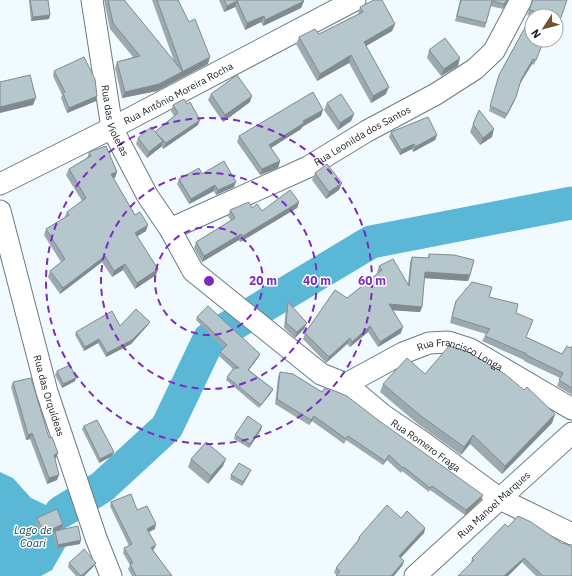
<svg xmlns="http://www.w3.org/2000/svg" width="572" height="576" font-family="'IBM Plex Sans',sans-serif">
	<rect width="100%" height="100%" fill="#f1fbff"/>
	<path fill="#5ab8d6" d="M0,472L13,478L31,498L61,512L68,542L52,570L41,576H0Z"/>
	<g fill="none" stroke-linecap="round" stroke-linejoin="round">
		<path stroke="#5ab8d6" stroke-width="33" d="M61,512L102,487L167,427L209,339L371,242L572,203"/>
		<defs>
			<g id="street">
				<path id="s1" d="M92,0L112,128L147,195L170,229L193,271L321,374L346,384L383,415L424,443L500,499L572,534"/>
				<path id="s2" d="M0,184L112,128L355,0"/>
				<path id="s3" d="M0,211L47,392L96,538L111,576"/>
				<path id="s4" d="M170,229L308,167L367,131L436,94L475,69L494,51L521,0"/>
				<path id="s5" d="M346,384L403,353L429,343L448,342L470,349L572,409"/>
				<path id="s6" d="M415,576L572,433"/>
			</g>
		</defs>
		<use href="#street" stroke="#6c7b81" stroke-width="23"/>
		<use href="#street" stroke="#fff" stroke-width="21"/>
	</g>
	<g fill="#9caaaf">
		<path d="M29,0H48L50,15L49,19L31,21L29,1Z"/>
		<path d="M104,0H125V1L174,61L152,0H178L208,64L157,91L122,98L115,68L117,62L133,57L110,29Z"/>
		<path d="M219,0H303L304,1L301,8L263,26L261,22L245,30L235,7L224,12Z"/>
		<path d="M460,0H508L503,9L490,6L485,28L455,21Z"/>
		<path d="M567,0L558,25H556V16H532L544,40L534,65L532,64L520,84L514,102L505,119L489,111L499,75L531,16L527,15L529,10Z"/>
		<path d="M360,7L395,24L392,31L366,46L386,94L371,103L349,63L317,81L296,44L299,37L319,34L358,14Z"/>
		<path d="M429,50L458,66L441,76L427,58Z"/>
		<path d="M54,71L97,96L96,101L67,113L61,98L62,95L53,76Z"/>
		<path d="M211,94L250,102L223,122L208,100Z"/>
		<path d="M327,103L354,114L351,121L338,130L324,110Z"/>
		<path d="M173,105L198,125L163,149L161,146L147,158L136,144L138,138L155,132L174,116L171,111Z"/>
		<path d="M321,116L302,127L301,129L271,148L280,161L278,168L260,175L237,142L239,136Z"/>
		<path d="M473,124L492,137L480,145L470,132Z"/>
		<path d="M391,132L437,135L435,140L413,152L412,149L400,155L389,137Z"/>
		<path d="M89,152L115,178H113L135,215L146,231L137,236L158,269L156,275L135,289L123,270L112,277L102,262L60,294L48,277L50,271L61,262L44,235L46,229L64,218L67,212L82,201L66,175L69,169L87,158Z"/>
		<path d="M315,173L339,190L326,199L312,180Z"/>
		<path d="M202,174L234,187L216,195L214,191L189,204L177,184L179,179Z"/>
		<path d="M299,202L297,208L240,242L239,240L202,262L194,248L196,242L231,221L228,216L230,210L252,208L262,211Z"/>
		<path d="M429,254L470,275L468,281L424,278L422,307L420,312L393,310L401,333L378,347L368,332L350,347L347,344L326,363L303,339L305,333L347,298L378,273L377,272L379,266L408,284L410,262L412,257L428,258Z"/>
		<path d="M489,297L516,313L526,337L562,354L572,346V395L557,386L560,378L524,361V360L482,341L485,336L486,334L450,323L454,307L456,301Z"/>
		<path d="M288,302L304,329L295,338L284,328L286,308Z"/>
		<path d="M197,317L260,354L258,358L249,370L273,389L271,393L259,408L226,380L227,377L233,369L219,356L220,352L224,348L196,320Z"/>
		<path d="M150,322L148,325L131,344L106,357L98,343L84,351L75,335L76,332Z"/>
		<path d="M57,371L76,378L75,381L62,388L55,375Z"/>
		<path d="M280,372L378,420L481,500L465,515L430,490L429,492L402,471L401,473L387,460L383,465L346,440L344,444L312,421L309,425L275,404L278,377Z"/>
		<path d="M425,374L555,414L552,423L502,474L470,444L461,455L418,424L380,392L383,384Z"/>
		<path d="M13,382L58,453L56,458L55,459L57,480L47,484L30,439L26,440L11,387Z"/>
		<path d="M84,426L112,456L99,463L82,429Z"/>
		<path d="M262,426L261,430L249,448L234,439L235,435Z"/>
		<path d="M191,459L223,466L208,484L188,467Z"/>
		<path d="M249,474L242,486L230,479L231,475Z"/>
		<path d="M111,502L137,510L155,529L148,532L154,549L153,550L172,576H132L128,569L130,565L123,553L124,548L129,546L110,506Z"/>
		<path d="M37,518L62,528L42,537L36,522Z"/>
		<path d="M401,518L425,528L424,533L400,558L404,561L402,566L337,575L334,573L336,568L357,542L359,537Z"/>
		<path d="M508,527L572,576H536L522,562L508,576H458L471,563L472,558Z"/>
		<path d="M55,531L80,544L56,548L53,535Z"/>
		<path d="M69,563H96L94,566L84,576H76L68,567Z"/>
	</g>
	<g fill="#7f8b8f">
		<path d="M507,0H508L503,9L504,4Z"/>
		<path d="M237,1L235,7L224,12L227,6Z"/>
		<path d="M304,1L301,8L263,26L265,20Z"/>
		<path d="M50,15L49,19L31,21L33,17Z"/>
		<path d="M264,16L261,22L245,30L247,23Z"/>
		<path d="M395,24L392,31L361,49L364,42Z"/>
		<path d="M351,55L349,63L317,81L320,74Z"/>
		<path d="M210,57L208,64L157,91L122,98L125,92L159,84Z"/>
		<path d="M460,58L458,66L441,76L444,69Z"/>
		<path d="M533,59L532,64L519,85L521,80Z"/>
		<path d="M389,87L386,94L371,103L373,96Z"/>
		<path d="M97,96L96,101L67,113L69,108Z"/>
		<path d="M252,96L250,102L223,122L225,115Z"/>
		<path d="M516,97L514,102L505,119L507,114Z"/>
		<path d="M36,98L33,105L0,113V107Z"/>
		<path d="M323,110L321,116L302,127L301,129L266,151L269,145L303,121Z"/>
		<path d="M354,114L351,121L338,130L340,123Z"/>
		<path d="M200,120L198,125L163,149L166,143Z"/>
		<path d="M494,129L492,137L480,145L483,138Z"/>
		<path d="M437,135L435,140L413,152L415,147Z"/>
		<path d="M163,141L161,147L147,158L149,152Z"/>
		<path d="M414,144L412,149L400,155L401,150Z"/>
		<path d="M280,161L278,168L260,175L262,169Z"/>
		<path d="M117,172L115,178L109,180L111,174Z"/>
		<path d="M236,182L234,187L216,195L218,190Z"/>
		<path d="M342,183L339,190L326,199L329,192Z"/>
		<path d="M215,185L214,191L189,204L191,199Z"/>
		<path d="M299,202L297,208L240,242L243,236Z"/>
		<path d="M148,225L146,231L133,239L135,233Z"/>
		<path d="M241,234L239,240L202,262L204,256Z"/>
		<path d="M105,256L102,262L60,294L63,288Z"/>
		<path d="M125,264L123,270L112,277L114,271Z"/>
		<path d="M158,269L156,275L135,289L137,283Z"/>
		<path d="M425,272L470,275L468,281L423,278Z"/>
		<path d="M389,304L422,307L420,312L387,310Z"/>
		<path d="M150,322L148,325L131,344L106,357L107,353Z"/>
		<path d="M307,323L304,329L295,338L297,332Z"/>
		<path d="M370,326L368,332L350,347L352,342Z"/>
		<path d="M403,327L401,333L378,347L380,342Z"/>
		<path d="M350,338L347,344L326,363L329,357Z"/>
		<path d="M99,339L98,343L84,351L85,347Z"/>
		<path d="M260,354L258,358L246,373L248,370Z"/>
		<path d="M76,378L75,381L62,388L63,384Z"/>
		<path d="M273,389L271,393L259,408L261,405Z"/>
		<path d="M555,414L552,423L502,474L505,466Z"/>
		<path d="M314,416L312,421L309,425L311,420Z"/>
		<path d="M262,426L261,430L249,448L250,444Z"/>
		<path d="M32,433L30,439L26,440L28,435Z"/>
		<path d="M473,435L470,444L461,455L464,447Z"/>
		<path d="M114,452L112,456L99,463L100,459Z"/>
		<path d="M58,453L56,458L52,460L54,455Z"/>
		<path d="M389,455L387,460L383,465L385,461Z"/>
		<path d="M226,459L223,466L208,484L211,476Z"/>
		<path d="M251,470L249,474L242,486L243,482Z"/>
		<path d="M59,475L57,480L47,484L49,478Z"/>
		<path d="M483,495L481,500L465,515L466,510Z"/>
		<path d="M63,524L62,528L42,537L44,533Z"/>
		<path d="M156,524L155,529L145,534L147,529Z"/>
		<path d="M425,528L424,533L397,562L399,556Z"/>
		<path d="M81,540L80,544L56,548L58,545Z"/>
		<path d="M156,545L154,549L150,552L151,548Z"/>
		<path d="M524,558L522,562L508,576H504Z"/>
		<path d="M404,561L402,566L394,576H391Z"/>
		<path d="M96,563L94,566L84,576H81Z"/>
	</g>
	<g fill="#b5c6cc" stroke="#7f8b8f">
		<path d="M30,0H48L50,15L33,17Z"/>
		<path d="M108,0H125V1L183,72L157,0H178L189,22L195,19L210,57L159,84L125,92L117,62L140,56L113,23Z"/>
		<path d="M224,0H239L227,6Z"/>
		<path d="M239,0H303L304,1L265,20L264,16L247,23L237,1Z"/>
		<path d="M374,0H382L395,24L364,42L389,87L373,96L351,55L320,74L299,37L315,29L319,34L363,12L360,7Z"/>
		<path d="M461,0H507L504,4L492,1L486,23L457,16Z"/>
		<path d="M533,0H567L560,20L556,19V16H532V40H544L536,60L533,59L521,80L516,97L507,114L490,106L499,75L534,11L529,10Z"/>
		<path d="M445,38L460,58L444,69L429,50Z"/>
		<path d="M84,57L95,79L97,96L69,108L63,93L65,92L54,71Z"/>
		<path d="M30,75L36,98L0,107V82Z"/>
		<path d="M237,75L252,96L225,115L211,94Z"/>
		<path d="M313,92L323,110L303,121L304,123L269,145L280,161L262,169L239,136Z"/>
		<path d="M341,94L354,114L340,123L327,103Z"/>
		<path d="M184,99L187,104L190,102L200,120L166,143L155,132L178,113L173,105Z"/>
		<path d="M479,110L494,129L483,138L473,124Z"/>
		<path d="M428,117L437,135L415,147L414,144L401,150L391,132Z"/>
		<path d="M151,127L163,141L149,152L138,138Z"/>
		<path d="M106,146L117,172L111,174L135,215L140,212L148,225L135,233L158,269L137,283L125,264L114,271L105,256L63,288L50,271L65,259L46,229L69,215L67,212L86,198L69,169L91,156L89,152Z"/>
		<path d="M224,161L236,182L218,190L215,185L191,199L179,179L199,168L202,174Z"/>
		<path d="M327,164L342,183L329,192L315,173Z"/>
		<path d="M290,190L299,202L243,236L241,234L204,256L196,242L235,218L230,210L249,202L252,208L257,204L262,211Z"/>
		<path d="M429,254L454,255L474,260L470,275L425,272L422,307L389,304L403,327L380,342L370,326L352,342L350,338L329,357L305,333L335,290L347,298L382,270L379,266L393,259L409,286L412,257L429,258Z"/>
		<path d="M472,282L492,287L489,297L518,304L516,313L533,320L526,337L562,354L567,346L570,348L572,346V388L559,380L563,373L526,355L527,354L485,336L490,329L452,317L456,301Z"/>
		<path d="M288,302L307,323L297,332L286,323Z"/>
		<path d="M208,306L260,354L248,370L273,389L261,405L227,377L234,368H239L220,352L227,345L197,317Z"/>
		<path d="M136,309L150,322L132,340L107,353L99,339L85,347L76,332L112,311L120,326Z"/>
		<path d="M449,346L468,352L505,374L524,390L527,387L555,414L505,466L473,435L464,447L421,416L383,384L407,358L425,374Z"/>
		<path d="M70,365L76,378L63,384L57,371Z"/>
		<path d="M280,372L293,374L322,392L324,389H330L347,396L378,420L483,495L466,510L432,486L430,488L404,467L403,468L389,455L385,461L348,436L346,439L314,416L311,420L277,399Z"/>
		<path d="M31,378L49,438L52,437L58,453L54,455L59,475L49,478L32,433L28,435L13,382Z"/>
		<path d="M248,416L262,426L250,444L235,435Z"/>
		<path d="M97,420L114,452L100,459L84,426Z"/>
		<path d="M206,442L226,459L211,476L191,459Z"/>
		<path d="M239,463L251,470L243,482L231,475Z"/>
		<path d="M131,494L137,510L147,506L156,524L147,529L156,545L151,548L172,576H136L130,564L133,563L124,548L132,544L111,502Z"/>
		<path d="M387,505L401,518L407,511L425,528L399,556L404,561L391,576H336L340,571L336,568L360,538L359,537Z"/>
		<path d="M57,509L63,524L44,533L37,518Z"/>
		<path d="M518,516L531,522L563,544L564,543L572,547V576H543L524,558L504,576H458L474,560L472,558L505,524L508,527Z"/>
		<path d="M78,526L81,540L58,545L55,531Z"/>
		<path d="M84,549L96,563L81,576L69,563Z"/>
	</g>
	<g fill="none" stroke="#7b2cbf" stroke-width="2" stroke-dasharray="7 5">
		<circle cx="209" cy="281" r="54"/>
		<circle cx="209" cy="281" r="108"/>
		<circle cx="209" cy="281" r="163"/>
	</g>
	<g text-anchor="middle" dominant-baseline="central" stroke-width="3" stroke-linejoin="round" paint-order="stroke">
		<g font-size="10" fill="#171d1f" stroke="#fff">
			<text stroke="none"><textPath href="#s2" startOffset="200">Rua Antônio Moreira Rocha</textPath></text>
			<text stroke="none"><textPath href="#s1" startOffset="123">Rua das Violetas</textPath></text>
			<text stroke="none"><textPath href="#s4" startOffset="214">Rua Leonilda dos Santos</textPath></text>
			<text stroke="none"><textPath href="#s5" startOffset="126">Rua Francisco Longa</textPath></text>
			<text stroke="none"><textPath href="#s3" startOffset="191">Rua das Orquídeas</textPath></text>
			<text stroke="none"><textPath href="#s1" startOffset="586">Rua Romero Fraga</textPath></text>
			<text stroke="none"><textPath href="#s6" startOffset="106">Rua Manoel Marques</textPath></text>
		</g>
		<g font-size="11" font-style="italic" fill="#1a4551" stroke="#fff">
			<text x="33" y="530">Lago de<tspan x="33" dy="13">Coari</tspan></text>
		</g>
	</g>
	<circle cx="209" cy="281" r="6" fill="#7b2cbf" stroke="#fff" stroke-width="2"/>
	<g font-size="12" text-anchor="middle" font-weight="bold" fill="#7b2cbf" stroke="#fff" stroke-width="3" stroke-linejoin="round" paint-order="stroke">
		<text x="263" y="285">20 m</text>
		<text x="317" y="285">40 m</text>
		<text x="372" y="285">60 m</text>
	</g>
	<g transform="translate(544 28) rotate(234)"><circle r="19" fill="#ffffff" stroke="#a2a5a5"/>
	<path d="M0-3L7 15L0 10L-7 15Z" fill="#74532a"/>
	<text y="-6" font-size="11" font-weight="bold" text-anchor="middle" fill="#171d1f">N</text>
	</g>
</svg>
